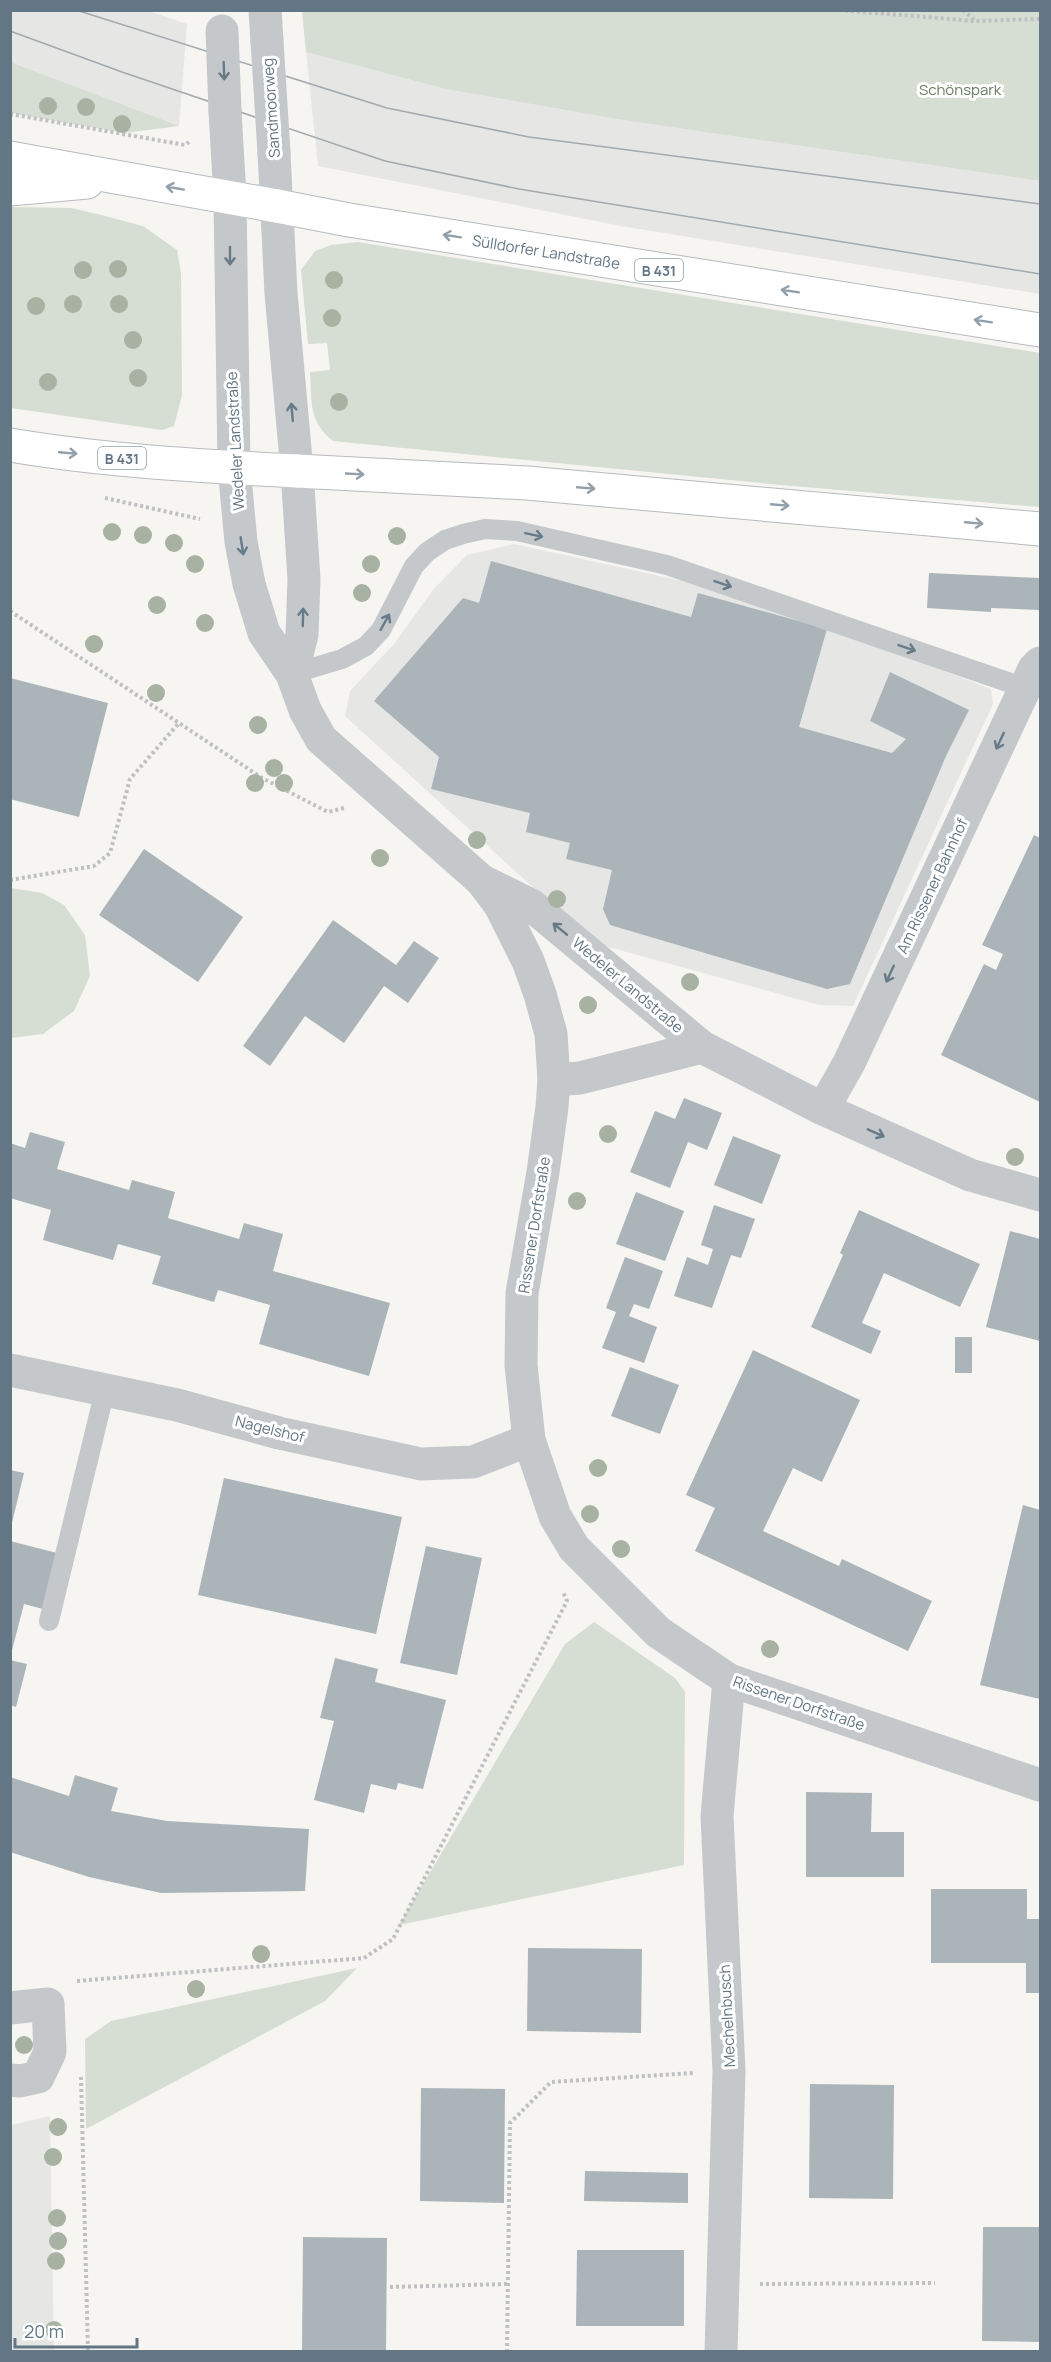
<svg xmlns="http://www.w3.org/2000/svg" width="1051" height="2362" font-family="Manrope,sans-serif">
	<rect width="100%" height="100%" fill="#f6f5f1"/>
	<g fill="#e6e7e5">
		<path d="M10,11H149L187,24L179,126L11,62Z"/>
		<path d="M306,52L445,89L623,120L1040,181V294L621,226L318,166Z"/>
		<path d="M514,544L683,581L856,637L991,689L993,704L853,1006L819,1005L594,943L345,716L350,691L394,644L433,590L467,555Z"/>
		<path d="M50,2116L54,2351H11V2125Z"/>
	</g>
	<g fill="#d6ddd2">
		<path d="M302,11H1040V181L623,120L445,89L306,52Z"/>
		<path d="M10,62H11L179,126L124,133L11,113Z"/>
		<path d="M10,207L71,208L101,215L143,226L177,250L181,273L182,395L174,426L162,430L11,408Z"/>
		<path d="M358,242L1040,353V507L781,485L333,441C308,421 312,402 310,372L330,370L327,343L308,344L301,270L315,251L331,245Z"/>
		<path d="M11,888L42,893L64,905L85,935L90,976L74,1011L43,1034L11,1038Z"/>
		<path d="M594,1622L675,1678L685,1692L684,1865L399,1925L565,1644Z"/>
		<path d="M357,1968L325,2001L86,2129L85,2039L111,2021Z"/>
	</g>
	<g fill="#abb4b9">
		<path d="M491,561L691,617L698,593L827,629L799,727L892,753L906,739L870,721L890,672L969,710L946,756L850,984L827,989L610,925L603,909L612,870L566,859L570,843L526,832L530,813L431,789L439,757L374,701L463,598L479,603Z"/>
		<path d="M929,573L1040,578V610L991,608V612L927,608Z"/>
		<path d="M10,678L108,703L79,817L10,799Z"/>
		<path d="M1034,835L1040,838V1102L941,1055L984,964L996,970L1003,954L982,945Z"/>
		<path d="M144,849L243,917L198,982L99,915Z"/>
		<path d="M333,920L396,965L414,941L439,958L408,1003L384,986L344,1043L305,1016L270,1066L243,1046Z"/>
		<path d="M684,1098L722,1113L707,1150L688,1142L670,1188L630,1172L655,1111L675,1119Z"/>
		<path d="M30,1132L65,1142L57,1169L129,1190L132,1180L175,1192L168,1218L239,1239L244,1223L283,1234L273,1271L390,1303L369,1376L259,1344L270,1305L218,1290L214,1302L152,1284L161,1256L118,1244L113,1260L43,1240L51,1210L10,1198V1143L25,1148Z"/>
		<path d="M733,1136L781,1155L762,1204L714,1185Z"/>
		<path d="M636,1192L684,1211L665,1261L616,1244Z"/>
		<path d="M714,1205L755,1219L741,1258L731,1255L712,1308L674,1296L687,1257L708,1265L713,1249L701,1245Z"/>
		<path d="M859,1210L980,1264L960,1307L884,1273L862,1323L881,1331L871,1354L811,1327L843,1255L840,1253Z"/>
		<path d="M1010,1231L1040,1239V1341L986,1327Z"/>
		<path d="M625,1257L663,1271L649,1309L634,1304L629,1316L657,1327L644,1363L602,1348L616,1312L606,1308Z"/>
		<rect x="955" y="1337" width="17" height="36"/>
		<path d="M753,1350L860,1400L822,1482L793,1468L763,1531L839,1566L842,1559L932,1601L908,1651L695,1551L715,1508L686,1495Z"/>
		<path d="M630,1367L679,1385L660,1434L611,1416Z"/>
		<path d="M10,1470L24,1473L11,1527H10Z"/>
		<path d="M224,1478L402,1517L376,1634L198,1595Z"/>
		<path d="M1023,1505L1040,1510V1699L980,1685Z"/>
		<path d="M10,1541L57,1553L43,1609L24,1604L11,1654Z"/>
		<path d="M426,1546L482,1558L457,1675L400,1663Z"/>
		<path d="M335,1658L378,1669L375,1682L446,1700L423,1789L398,1783L396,1790L371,1784L364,1813L314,1800L334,1721L320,1718Z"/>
		<path d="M10,1660L27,1664L16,1707L10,1705Z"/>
		<path d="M75,1775L118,1788L111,1811L167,1821L309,1829L305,1891L161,1893L89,1877L10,1852V1777L69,1796Z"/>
		<path d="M806,1792L872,1793L871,1832H904V1877H806Z"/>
		<path d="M931,1889H1027V1919H1040V1993H1026V1963H931Z"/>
		<path d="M528,1948L642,1949L641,2033L527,2031Z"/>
		<path d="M810,2084L894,2085L893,2199L809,2198Z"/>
		<path d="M421,2088L505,2089L504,2203L420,2201Z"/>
		<path d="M585,2171L688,2173V2203L584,2201Z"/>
		<path d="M983,2227H1040V2342L982,2341Z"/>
		<path d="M303,2237L387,2238L386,2352L302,2351Z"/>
		<path d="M577,2250H684V2326H576Z"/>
	</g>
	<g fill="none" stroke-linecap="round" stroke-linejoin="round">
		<defs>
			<g id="primary">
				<path d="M10,158L277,206"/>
				<path d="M10,189L87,182"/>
				<path d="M10,445C105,461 201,466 297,471"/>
			</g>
			<g id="trunk">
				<path id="s1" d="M277,206L349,220L1040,330"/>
				<path d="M297,471L527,483L1040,529"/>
			</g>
		</defs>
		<use href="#primary" stroke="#b7bbbf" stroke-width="35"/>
		<use href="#trunk" stroke="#b6babd" stroke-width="35"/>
		<g stroke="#bec0c2" stroke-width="4" stroke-dasharray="3 3" stroke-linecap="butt">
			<path d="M839,10L975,21L1040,19"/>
			<path d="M963,10L974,20"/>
			<path d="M10,114L185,145L189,142"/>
			<path d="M105,498L200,519"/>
			<path d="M10,611L262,778L328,812L344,808"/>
			<path d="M10,880L94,866L110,853L130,779L179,723"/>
			<path d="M77,1981L364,1958L393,1939L567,1601L563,1592"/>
			<path d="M81,2077L88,2352"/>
			<path d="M760,2284L935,2283"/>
			<path d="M390,2287L508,2284"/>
			<path d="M507,2352L510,2123L551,2082L693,2073"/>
		</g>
		<g stroke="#c4c8cb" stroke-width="20">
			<path d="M292,674L342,659L366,646L381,630L414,566L427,552L445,540L463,534L485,529L517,531L667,565L1025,688"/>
			<path d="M49,1621L105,1390"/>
		</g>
		<g stroke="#c4c8cb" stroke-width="33">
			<path d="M265,10L267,41"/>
			<path d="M225,111L230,197L234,467L241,542L249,584L264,633L292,674L305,710L321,739L482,881L531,905L702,1047L823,1109L970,1175L1040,1195"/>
			<path d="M274,153L281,293L297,471L304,579L302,635L292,674"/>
			<path d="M482,881L500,905L528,961L540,994L551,1034L554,1080L552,1107L543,1172L522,1293L521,1365L529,1440L555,1516L574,1548L658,1632L729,1680L1040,1785"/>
			<path d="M554,1080L580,1078L702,1047"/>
			<path d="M823,1109L849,1063L1025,688L1034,669L1040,663"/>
			<path d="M10,1370L177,1405L279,1433L421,1464L473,1462L529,1440"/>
			<path d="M10,2008L48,2004L50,2052L38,2077L20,2081L10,2080"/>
			<path d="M721,2352L729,2071L717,1816L729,1680"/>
		</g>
		<use href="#primary" stroke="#fff" stroke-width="33"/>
		<use href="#trunk" stroke="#fff" stroke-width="33"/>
		<g stroke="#a2a9af" stroke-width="1.5">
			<path d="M76,10L387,108L529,137L1040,204"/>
			<path d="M10,31L122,72L385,161L519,189L1040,274"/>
		</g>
		<g stroke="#c4c8cb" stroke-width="33">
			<path d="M222,31L225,111"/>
			<path d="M267,41L274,153"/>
		</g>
	</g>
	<g fill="#a7b2a2">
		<circle cx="48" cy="106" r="9"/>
		<circle cx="86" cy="107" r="9"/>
		<circle cx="122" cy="124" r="9"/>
		<circle cx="118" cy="269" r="9"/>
		<circle cx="83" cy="270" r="9"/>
		<circle cx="334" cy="280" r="9"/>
		<circle cx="73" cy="304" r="9"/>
		<circle cx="119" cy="304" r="9"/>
		<circle cx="36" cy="306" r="9"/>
		<circle cx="332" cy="318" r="9"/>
		<circle cx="133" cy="340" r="9"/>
		<circle cx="138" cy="378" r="9"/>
		<circle cx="48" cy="382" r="9"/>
		<circle cx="339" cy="402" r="9"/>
		<circle cx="112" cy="532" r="9"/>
		<circle cx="143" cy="535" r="9"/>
		<circle cx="397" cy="536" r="9"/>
		<circle cx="174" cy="543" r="9"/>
		<circle cx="195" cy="564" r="9"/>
		<circle cx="371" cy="564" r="9"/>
		<circle cx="362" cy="593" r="9"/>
		<circle cx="157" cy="605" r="9"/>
		<circle cx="205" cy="623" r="9"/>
		<circle cx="94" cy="644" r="9"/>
		<circle cx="156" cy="693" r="9"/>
		<circle cx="258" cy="725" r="9"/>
		<circle cx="274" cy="768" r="9"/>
		<circle cx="255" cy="783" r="9"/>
		<circle cx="284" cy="783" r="9"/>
		<circle cx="477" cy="840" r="9"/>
		<circle cx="380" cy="858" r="9"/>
		<circle cx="557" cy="899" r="9"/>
		<circle cx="690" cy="982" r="9"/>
		<circle cx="588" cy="1005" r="9"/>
		<circle cx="608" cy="1134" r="9"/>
		<circle cx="1015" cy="1157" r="9"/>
		<circle cx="577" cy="1201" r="9"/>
		<circle cx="598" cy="1468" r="9"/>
		<circle cx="590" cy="1514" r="9"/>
		<circle cx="621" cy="1549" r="9"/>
		<circle cx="770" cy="1649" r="9"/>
		<circle cx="261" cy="1954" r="9"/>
		<circle cx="196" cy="1989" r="9"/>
		<circle cx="24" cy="2045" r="9"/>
		<circle cx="58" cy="2127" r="9"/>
		<circle cx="53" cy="2157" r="9"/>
		<circle cx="57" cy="2218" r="9"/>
		<circle cx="58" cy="2241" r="9"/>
		<circle cx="56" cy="2261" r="9"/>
		<circle cx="54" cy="2330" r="9"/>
	</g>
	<defs><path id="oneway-shaft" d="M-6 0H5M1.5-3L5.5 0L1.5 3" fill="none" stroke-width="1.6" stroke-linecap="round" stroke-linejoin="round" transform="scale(1.5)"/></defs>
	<g stroke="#677a88">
		<use href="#oneway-shaft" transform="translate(224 71) rotate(88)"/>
		<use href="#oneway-shaft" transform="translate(230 256) rotate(90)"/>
		<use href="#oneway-shaft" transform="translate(292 412) rotate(-95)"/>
		<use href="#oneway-shaft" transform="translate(534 535) rotate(12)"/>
		<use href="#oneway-shaft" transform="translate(242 546) rotate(81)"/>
		<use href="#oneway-shaft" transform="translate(723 584) rotate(19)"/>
		<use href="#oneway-shaft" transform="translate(303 617) rotate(-89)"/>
		<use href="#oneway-shaft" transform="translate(385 622) rotate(-61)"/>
		<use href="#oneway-shaft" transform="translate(907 648) rotate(19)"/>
		<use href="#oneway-shaft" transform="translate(1000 741) rotate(115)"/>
		<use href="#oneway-shaft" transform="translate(560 929) rotate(-141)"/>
		<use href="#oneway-shaft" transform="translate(890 974) rotate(115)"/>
		<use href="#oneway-shaft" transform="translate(876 1133) rotate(24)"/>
	</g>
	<g stroke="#919faa">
		<use href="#oneway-shaft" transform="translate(175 188) rotate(-170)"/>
		<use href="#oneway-shaft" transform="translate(452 236) rotate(-171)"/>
		<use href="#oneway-shaft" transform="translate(790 291) rotate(-171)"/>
		<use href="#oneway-shaft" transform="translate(983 321) rotate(-171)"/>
		<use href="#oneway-shaft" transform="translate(68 453) rotate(5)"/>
		<use href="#oneway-shaft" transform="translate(355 474) rotate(3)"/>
		<use href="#oneway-shaft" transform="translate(586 488) rotate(5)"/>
		<use href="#oneway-shaft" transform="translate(780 505) rotate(5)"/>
		<use href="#oneway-shaft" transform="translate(974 523) rotate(5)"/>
	</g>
	<g text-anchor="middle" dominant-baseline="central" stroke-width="6" stroke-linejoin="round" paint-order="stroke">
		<g fill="#fff" stroke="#919faa" stroke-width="1.5">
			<rect x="635" y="259" width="48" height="22" rx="4.5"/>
			<rect x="98" y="447" width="48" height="22" rx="4.5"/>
		</g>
		<g font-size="14" font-weight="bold" fill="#627685">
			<text x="659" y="270">B 431</text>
			<text x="122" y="458">B 431</text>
		</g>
		<g font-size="15" fill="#677b61" stroke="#fff">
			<text x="960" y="89">Schönspark</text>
		</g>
		<g font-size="15" fill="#627685" stroke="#fff">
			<text transform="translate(271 108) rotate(-94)">Sandmoorweg</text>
			<text stroke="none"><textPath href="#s1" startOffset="273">Sülldorfer Landstraße</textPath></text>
			<text transform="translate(235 441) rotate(-93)">Wedeler Landstraße</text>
			<text transform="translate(932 886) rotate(-65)">Am Rissener Bahnhof</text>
			<text transform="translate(628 985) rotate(40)">Wedeler Landstraße</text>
			<text transform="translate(534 1225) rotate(-81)">Rissener Dorfstraße</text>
			<text transform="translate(270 1429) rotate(14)">Nagelshof</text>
			<text transform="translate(799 1703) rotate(19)">Rissener Dorfstraße</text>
			<text transform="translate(727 2016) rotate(-93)">Mechelnbusch</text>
		</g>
	</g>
	<rect width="1051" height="2362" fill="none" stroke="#627685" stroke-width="24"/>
	<path d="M15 2338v9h122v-9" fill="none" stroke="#627685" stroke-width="3"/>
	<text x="24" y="2338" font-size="18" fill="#627685" stroke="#ffffff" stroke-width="4.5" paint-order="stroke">20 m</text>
</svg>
